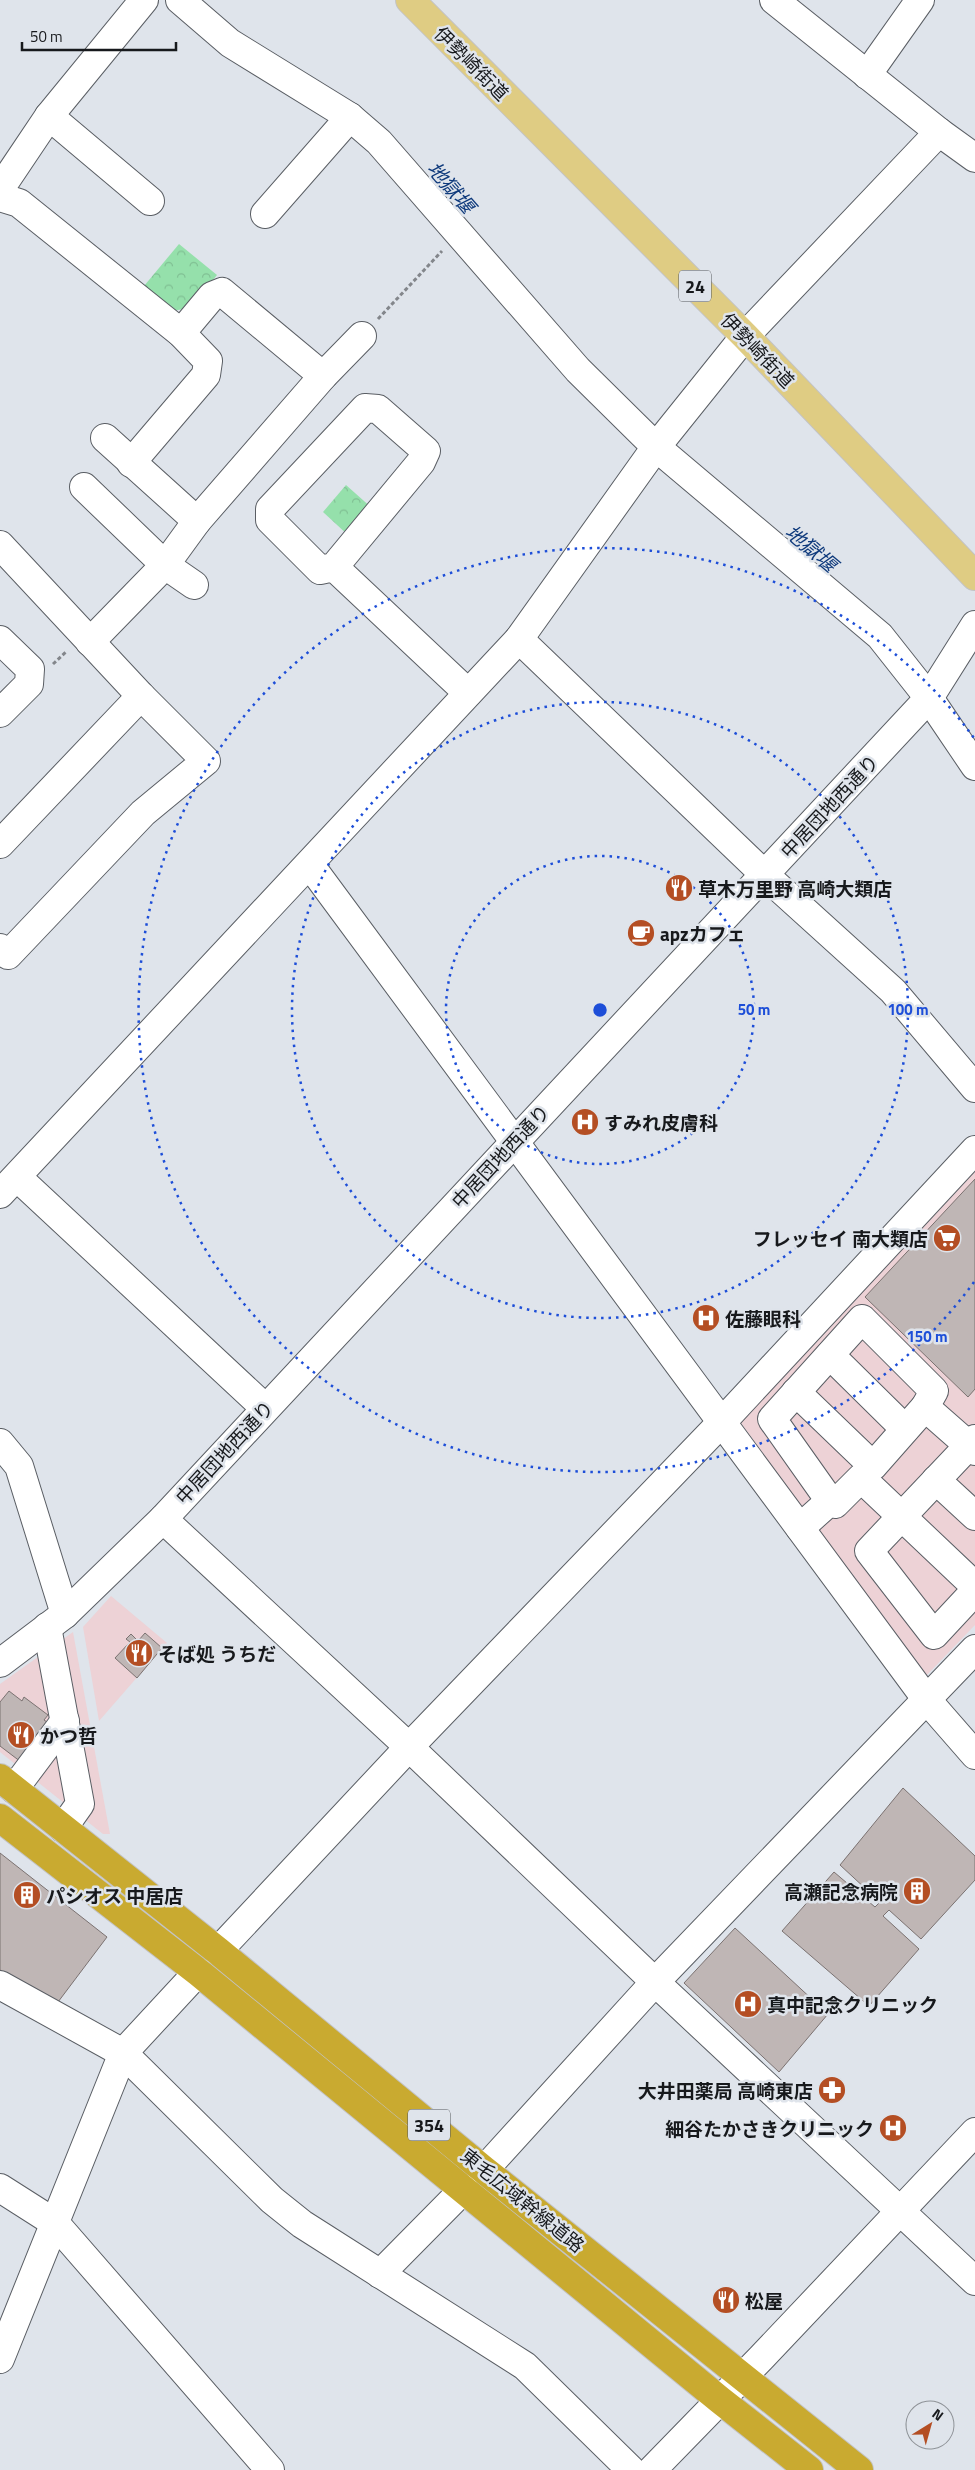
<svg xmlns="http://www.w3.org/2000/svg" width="975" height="2470" font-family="'Titillium Web','Noto Sans JP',sans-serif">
	<defs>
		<pattern id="park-crowns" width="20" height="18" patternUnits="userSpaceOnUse" patternTransform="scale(1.25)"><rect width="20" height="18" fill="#95e0ab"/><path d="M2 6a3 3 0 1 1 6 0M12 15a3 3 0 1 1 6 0" fill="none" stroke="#80c093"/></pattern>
	</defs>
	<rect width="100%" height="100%" fill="#dfe4eb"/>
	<g fill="#edd2d6">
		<path d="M975,1167V1625L925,1677L738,1419Z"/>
		<path d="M111,1596L167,1643L99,1721L83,1627Z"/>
		<path d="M73,1632L110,1834H103L0,1752V1684Z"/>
	</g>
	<g fill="url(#park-crowns)">
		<path d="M179,244L217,275L190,308L172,311L144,286Z"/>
		<path d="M346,485L373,509L349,536L323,512Z"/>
	</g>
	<g fill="#bfb6b5" stroke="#7b7271">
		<path d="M975,1179V1389L968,1397L865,1297Z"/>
		<path d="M145,1633L162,1648L137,1678L115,1658L130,1642L126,1639L131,1634L138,1641Z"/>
		<path d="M9,1691L22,1701L24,1697L48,1715L44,1720L50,1724L21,1762L0,1746V1702Z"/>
		<path d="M903,1788L975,1856V1880L921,1939L889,1910L883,1916L919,1949L869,2006L782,1931L834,1872L875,1907L880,1902L840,1865Z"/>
		<path d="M0,1853L107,1937L55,2006L0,1970Z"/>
		<path d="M735,1928L828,2014L779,2072L684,1983Z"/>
	</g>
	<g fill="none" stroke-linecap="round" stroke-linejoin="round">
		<defs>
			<g id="minor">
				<path d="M180,0L230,43L350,117L379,142L578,370L656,447L880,636L929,698L975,766"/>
				<path d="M774,0L939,132L975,158"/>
				<path d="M867,75L920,0"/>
				<path d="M49,116L150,201"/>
				<path d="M0,189L49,116L144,0"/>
				<path d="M0,197L19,203L181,333L208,361L206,375L131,463"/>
				<path d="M265,214L350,117"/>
				<path d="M181,333L212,296L222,292L323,376"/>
				<path d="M105,438L197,521"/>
				<path d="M84,487L165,565L194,585"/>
				<path d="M0,545L141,696L206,761L143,813L8,955L0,948"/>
				<path d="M334,567L421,462L426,451L378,409L365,408L270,509V520L320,570L334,567L468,693"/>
				<path d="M519,639L765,875L893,991L975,1088"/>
				<path d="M0,640L30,669L29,684L0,713"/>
				<path d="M90,642L165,565L197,521L323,376L362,336"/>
				<path d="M0,844L141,696"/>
				<path d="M310,865L927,1700L975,1755"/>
				<path d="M17,1177L265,1408"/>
				<path d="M0,1194L519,639L656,447L745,336L939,132"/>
				<path d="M830,1355L905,1429"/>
				<path d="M796,1392L873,1466L925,1407"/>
				<path d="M975,1439L869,1551L934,1635L975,1591"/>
				<path d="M0,1443L19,1466L65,1614"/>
				<path d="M936,1480L975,1516"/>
				<path d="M830,1501L772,1419L862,1319L934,1391L925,1407L975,1451"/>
				<path d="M163,1519L409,1747L655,1982L975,2281"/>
				<path d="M800,1528L830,1501L835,1504L861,1478L975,1586"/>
				<path d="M47,1627L80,1804L63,1828"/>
				<path d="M0,1663L65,1614L163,1519L929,698L975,625"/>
				<path d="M14,1789L65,1721"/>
				<path d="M218,1951L409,1747L722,1422L975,1150"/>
				<path d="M0,1985L123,2053L272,2200L302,2224L525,2366L631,2470"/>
				<path d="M484,2170L655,1982L975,1649"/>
				<path d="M0,2188L55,2223L270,2470"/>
				<path d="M380,2274L464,2189"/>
				<path d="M0,2359L123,2053L198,1972"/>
				<path d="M652,2470L761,2358L975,2132"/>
			</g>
			<path id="major" d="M410,0L745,336L975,576"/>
			<g id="highway">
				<path d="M0,1778L218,1951L484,2170L859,2470"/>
				<path d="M0,1818L198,1972L720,2400L809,2470"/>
			</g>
		</defs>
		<use href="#minor" stroke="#5a5e64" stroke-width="30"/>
		<use href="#major" stroke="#c3c3c4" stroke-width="30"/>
		<use href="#highway" stroke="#c3c3c4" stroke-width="30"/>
		<g stroke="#83868b" stroke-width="3" stroke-dasharray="4 2.5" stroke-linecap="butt">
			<path d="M378,319L442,251"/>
			<path d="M53,664L67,651"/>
		</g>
		<use href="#minor" stroke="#fff" stroke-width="28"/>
		<use href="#major" stroke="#dfcc83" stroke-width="28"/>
		<use href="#highway" stroke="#c9aa30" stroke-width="28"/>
	</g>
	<g fill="none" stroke="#1d4ed8" stroke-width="2.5" stroke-dasharray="2.5 5">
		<circle cx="600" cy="1010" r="154"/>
		<circle cx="600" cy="1010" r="308"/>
		<path d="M974 1282A462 462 0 1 1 974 738"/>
	</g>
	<defs>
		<symbol id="restaurant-disc" viewBox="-11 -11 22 22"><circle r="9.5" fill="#b44e23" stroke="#dfe4eb"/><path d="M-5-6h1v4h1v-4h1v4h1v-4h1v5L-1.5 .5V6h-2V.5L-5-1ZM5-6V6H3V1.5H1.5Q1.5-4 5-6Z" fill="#fff"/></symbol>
		<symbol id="cafe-disc" viewBox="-11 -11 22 22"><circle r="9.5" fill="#b44e23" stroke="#dfe4eb"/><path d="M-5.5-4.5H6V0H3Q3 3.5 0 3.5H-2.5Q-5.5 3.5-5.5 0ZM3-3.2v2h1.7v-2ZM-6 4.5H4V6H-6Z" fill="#fff"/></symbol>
		<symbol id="hospital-disc" viewBox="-11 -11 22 22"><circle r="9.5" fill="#b44e23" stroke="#dfe4eb"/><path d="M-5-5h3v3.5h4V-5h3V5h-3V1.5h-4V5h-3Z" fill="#fff"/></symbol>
		<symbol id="supermarket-disc" viewBox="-11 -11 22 22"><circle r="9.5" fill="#b44e23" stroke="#dfe4eb"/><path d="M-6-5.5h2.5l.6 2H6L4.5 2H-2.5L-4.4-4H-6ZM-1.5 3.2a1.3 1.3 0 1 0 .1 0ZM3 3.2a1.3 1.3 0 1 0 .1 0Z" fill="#fff"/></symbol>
		<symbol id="building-disc" viewBox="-11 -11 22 22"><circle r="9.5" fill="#b44e23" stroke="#dfe4eb"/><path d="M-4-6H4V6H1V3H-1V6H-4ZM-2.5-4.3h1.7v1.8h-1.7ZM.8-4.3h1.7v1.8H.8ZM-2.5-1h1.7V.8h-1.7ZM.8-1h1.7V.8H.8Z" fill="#fff"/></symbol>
		<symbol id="pharmacy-disc" viewBox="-11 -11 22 22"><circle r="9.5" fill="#b44e23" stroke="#dfe4eb"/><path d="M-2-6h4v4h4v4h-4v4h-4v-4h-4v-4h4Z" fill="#fff"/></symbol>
	</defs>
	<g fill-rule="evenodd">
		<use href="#restaurant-disc" x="663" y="872" width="32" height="32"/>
		<use href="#cafe-disc" x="625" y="917" width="32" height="32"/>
		<use href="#hospital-disc" x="569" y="1106" width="32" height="32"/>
		<use href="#supermarket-disc" x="931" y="1222" width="32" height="32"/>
		<use href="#hospital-disc" x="690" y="1302" width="32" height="32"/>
		<use href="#restaurant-disc" x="123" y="1637" width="32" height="32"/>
		<use href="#restaurant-disc" x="5" y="1719" width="32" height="32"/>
		<use href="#building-disc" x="901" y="1875" width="32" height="32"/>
		<use href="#building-disc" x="11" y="1879" width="32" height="32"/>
		<use href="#hospital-disc" x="732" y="1988" width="32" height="32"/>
		<use href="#pharmacy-disc" x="816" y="2074" width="32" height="32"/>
		<use href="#hospital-disc" x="877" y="2112" width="32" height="32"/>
		<use href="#restaurant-disc" x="710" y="2284" width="32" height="32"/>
	</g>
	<g text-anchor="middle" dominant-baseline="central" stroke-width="5" stroke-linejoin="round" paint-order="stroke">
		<g fill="#dfe4eb" stroke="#53565a" stroke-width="1">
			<rect x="679" y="270.5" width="32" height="31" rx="4"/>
			<rect x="408" y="2109.5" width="42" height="31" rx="4"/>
		</g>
		<g font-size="18" font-weight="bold" fill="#17191c">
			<text x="695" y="286">24</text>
			<text x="429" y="2125">354</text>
		</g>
		<g font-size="19" fill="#17191c" stroke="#dfe4eb">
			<text transform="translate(472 63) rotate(45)">伊勢崎街道</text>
			<text transform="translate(758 350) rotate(46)">伊勢崎街道</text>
			<text transform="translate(829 806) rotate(-47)">中居団地西通り</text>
			<text transform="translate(500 1156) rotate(-47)">中居団地西通り</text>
			<text transform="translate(224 1452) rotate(-47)">中居団地西通り</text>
			<text transform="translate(523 2200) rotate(39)">東毛広域幹線道路</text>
		</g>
		<g font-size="19" font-weight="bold" fill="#17191c" stroke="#dfe4eb" text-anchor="start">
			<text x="698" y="888">草木万里野 高崎大類店</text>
			<text x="660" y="933">apzカフェ</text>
			<text x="604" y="1122">すみれ皮膚科</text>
			<text x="928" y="1238" text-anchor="end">フレッセイ 南大類店</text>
			<text x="725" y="1318">佐藤眼科</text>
			<text x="158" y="1653">そば処 うちだ</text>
			<text x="40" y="1735">かつ哲</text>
			<text x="898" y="1891" text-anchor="end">高瀬記念病院</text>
			<text x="46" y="1895">パシオス 中居店</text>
			<text x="767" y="2004">真中記念クリニック</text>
			<text x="813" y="2090" text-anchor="end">大井田薬局 高崎東店</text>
			<text x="874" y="2128" text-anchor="end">細谷たかさきクリニック</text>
			<text x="745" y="2300">松屋</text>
		</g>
		<g font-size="20" font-style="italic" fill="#0f3a7c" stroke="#dfe4eb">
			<text transform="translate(451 187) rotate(49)">地獄堰</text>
			<text transform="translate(811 548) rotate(40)">地獄堰</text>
		</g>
	</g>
	<circle cx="600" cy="1010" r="8" fill="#1d4ed8" stroke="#dfe4eb" stroke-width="2.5"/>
	<g font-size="15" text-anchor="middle" font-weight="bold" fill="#1d4ed8" stroke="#dfe4eb" stroke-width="5" stroke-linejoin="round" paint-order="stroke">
		<text x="754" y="1015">50 m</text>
		<text x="908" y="1015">100 m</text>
		<text x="927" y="1342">150 m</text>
	</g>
	<g transform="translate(930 2425) rotate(37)"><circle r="24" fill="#dfe4eb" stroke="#8f9398"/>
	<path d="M0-4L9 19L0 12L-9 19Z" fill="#b44e23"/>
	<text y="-8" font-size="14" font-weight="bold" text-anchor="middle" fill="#17191c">N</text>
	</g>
	<path d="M22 42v8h154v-8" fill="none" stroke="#17191c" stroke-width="2.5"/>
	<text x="30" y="42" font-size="15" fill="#17191c" stroke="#dfe4eb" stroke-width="4" paint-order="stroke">50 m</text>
</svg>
